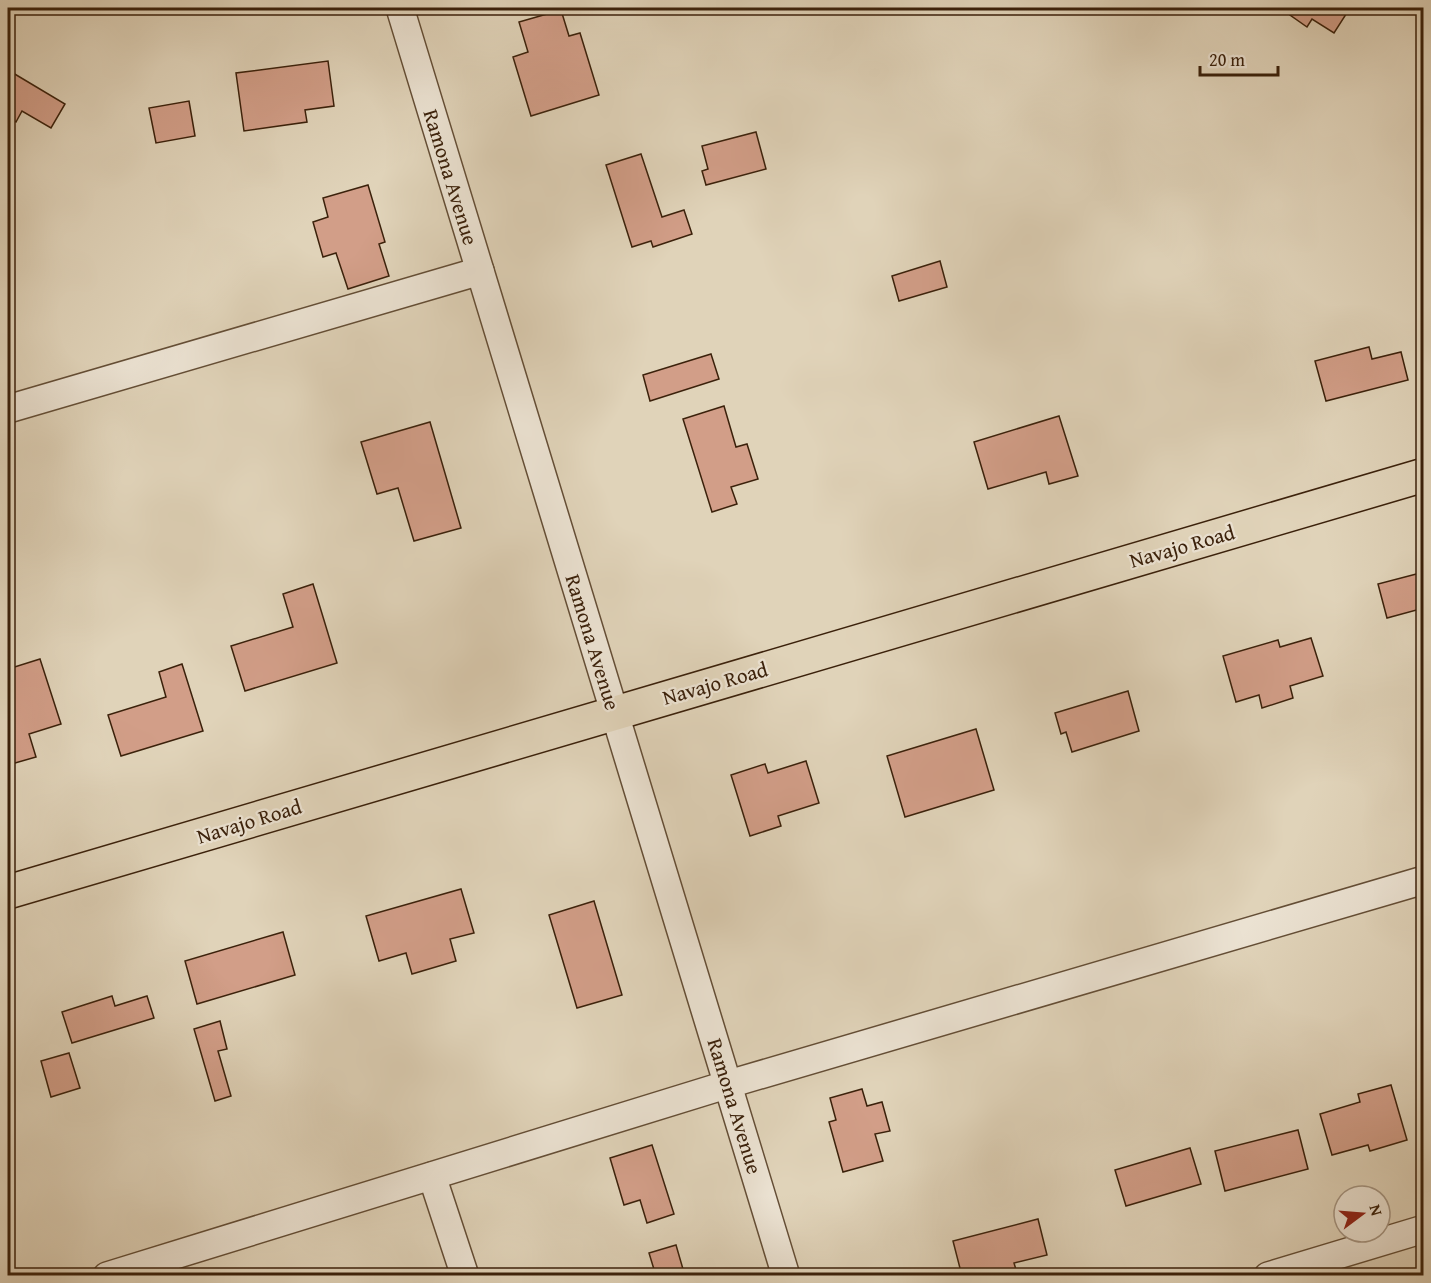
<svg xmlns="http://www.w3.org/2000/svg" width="1431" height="1283" font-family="'Gentium Book Plus',serif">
	<rect width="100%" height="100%" fill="#e0d3b9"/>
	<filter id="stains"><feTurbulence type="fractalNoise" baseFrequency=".00333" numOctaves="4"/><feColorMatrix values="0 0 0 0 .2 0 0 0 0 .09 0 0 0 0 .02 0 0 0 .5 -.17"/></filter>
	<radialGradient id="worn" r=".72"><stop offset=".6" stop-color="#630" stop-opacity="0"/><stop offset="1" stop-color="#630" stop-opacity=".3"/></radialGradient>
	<g fill="#d29e88" stroke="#3b210b" stroke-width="1.5">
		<path d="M1295,8H1350L1334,33L1312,19L1307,27L1290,15Z"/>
		<path d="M561,10L569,36L580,33L599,95L531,116L513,57L528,52L519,22Z"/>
		<path d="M328,61L334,106L305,110L307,122L244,131L236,73Z"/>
		<path d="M8,70L65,104L51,128L22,111L16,122L8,117Z"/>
		<path d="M189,101L195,136L156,143L149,108Z"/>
		<path d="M756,132L766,169L706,185L702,171L708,169L702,146Z"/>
		<path d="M641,154L662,217L684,210L692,234L653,247L651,241L632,247L606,165Z"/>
		<path d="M368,185L385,242L379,244L389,276L348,289L336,253L323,257L313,222L328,217L323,198Z"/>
		<path d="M940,261L947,287L899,301L892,276Z"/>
		<path d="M1369,347L1372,359L1401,352L1408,380L1326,401L1315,361Z"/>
		<path d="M711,354L719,379L650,401L643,375Z"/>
		<path d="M724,406L736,447L747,444L758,479L731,487L737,504L712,512L683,419Z"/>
		<path d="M1059,416L1078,476L1049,484L1046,472L988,489L974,442Z"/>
		<path d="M430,422L461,528L414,541L398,488L377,494L361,442Z"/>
		<path d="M1424,572V608L1387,618L1378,584Z"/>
		<path d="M313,584L337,663L245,691L231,646L293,627L283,594Z"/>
		<path d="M1311,638L1323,676L1290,686L1293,698L1262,708L1259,695L1236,702L1223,656L1278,640L1280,647Z"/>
		<path d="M40,659L61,724L29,734L36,757L8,765V669Z"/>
		<path d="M182,664L203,731L121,756L108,715L166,697L159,672Z"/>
		<path d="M1128,691L1139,731L1072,752L1066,732L1061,734L1055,713Z"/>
		<path d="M976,729L994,790L905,817L887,756Z"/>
		<path d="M806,761L819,803L778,816L781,826L750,836L731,775L765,764L768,773Z"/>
		<path d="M461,889L474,933L450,939L456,961L412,974L406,953L379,961L366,916Z"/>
		<path d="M594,901L622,995L577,1008L549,915Z"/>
		<path d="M283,932L295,975L197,1004L185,961Z"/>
		<path d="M112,996L115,1006L147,996L154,1018L72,1043L62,1012Z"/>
		<path d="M220,1021L227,1049L218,1051L231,1096L215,1101L194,1029Z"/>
		<path d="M69,1053L80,1088L51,1097L41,1061Z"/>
		<path d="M1391,1085L1407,1140L1370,1151L1368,1145L1332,1155L1320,1114L1360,1102L1358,1094Z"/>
		<path d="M862,1089L867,1106L882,1102L890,1131L875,1134L883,1161L843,1172L829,1122L836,1120L830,1098Z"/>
		<path d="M1298,1130L1308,1169L1225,1191L1215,1151Z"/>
		<path d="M652,1145L674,1214L647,1223L640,1200L624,1205L610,1158Z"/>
		<path d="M1190,1148L1201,1184L1126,1206L1115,1170Z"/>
		<path d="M1038,1219L1047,1255L1014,1263L1017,1273L1009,1276H962L953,1241Z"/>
		<path d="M676,1245L685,1276H656L649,1253Z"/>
	</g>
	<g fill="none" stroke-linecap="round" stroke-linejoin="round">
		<defs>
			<g id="minor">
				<path d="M400,8L786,1276"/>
				<path d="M8,409L480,271"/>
				<path d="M432,1176L465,1276"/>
				<path d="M107,1276L729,1084L1424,880"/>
				<path d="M1268,1276L1424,1229"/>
			</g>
			<path id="major" d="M8,892L1424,475"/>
		</defs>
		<use href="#minor" stroke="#644e36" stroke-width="30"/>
		<use href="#major" stroke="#3b210b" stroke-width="36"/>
		<use href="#minor" stroke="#ebe2d2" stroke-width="27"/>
		<use href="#major" stroke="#e0d3b9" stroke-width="33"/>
	</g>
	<g text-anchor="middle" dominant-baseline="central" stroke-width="4.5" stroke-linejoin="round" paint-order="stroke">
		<g font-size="21" fill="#3b210b" stroke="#ebe2d2">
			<text transform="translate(451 177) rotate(73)">Ramona Avenue</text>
			<text transform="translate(1182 546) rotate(-16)">Navajo Road</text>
			<text transform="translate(593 642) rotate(73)">Ramona Avenue</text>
			<text transform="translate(715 683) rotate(-16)">Navajo Road</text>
			<text transform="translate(249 821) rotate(-17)">Navajo Road</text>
			<text transform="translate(735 1106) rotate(73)">Ramona Avenue</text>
		</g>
	</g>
	<rect width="1431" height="1283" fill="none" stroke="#e0d3b9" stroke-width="30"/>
	<rect x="9" y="9" width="1413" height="1265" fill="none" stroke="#3b210b" stroke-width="3"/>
	<rect x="15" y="15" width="1401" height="1253" fill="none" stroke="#3b210b" stroke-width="1.5"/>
	<g transform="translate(1362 1214) rotate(74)"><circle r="28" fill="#ebe2d2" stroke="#a59582" stroke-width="1.5"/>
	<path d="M0-4.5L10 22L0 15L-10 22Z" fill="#8f2418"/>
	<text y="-9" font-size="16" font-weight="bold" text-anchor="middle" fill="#3b210b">N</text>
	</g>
	<path d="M1200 66v9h78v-9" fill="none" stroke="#3b210b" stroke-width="3"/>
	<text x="1209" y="66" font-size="18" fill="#3b210b" stroke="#ebe2d2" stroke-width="4.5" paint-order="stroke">20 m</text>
	<rect width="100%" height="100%" filter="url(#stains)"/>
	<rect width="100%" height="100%" fill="url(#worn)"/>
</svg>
